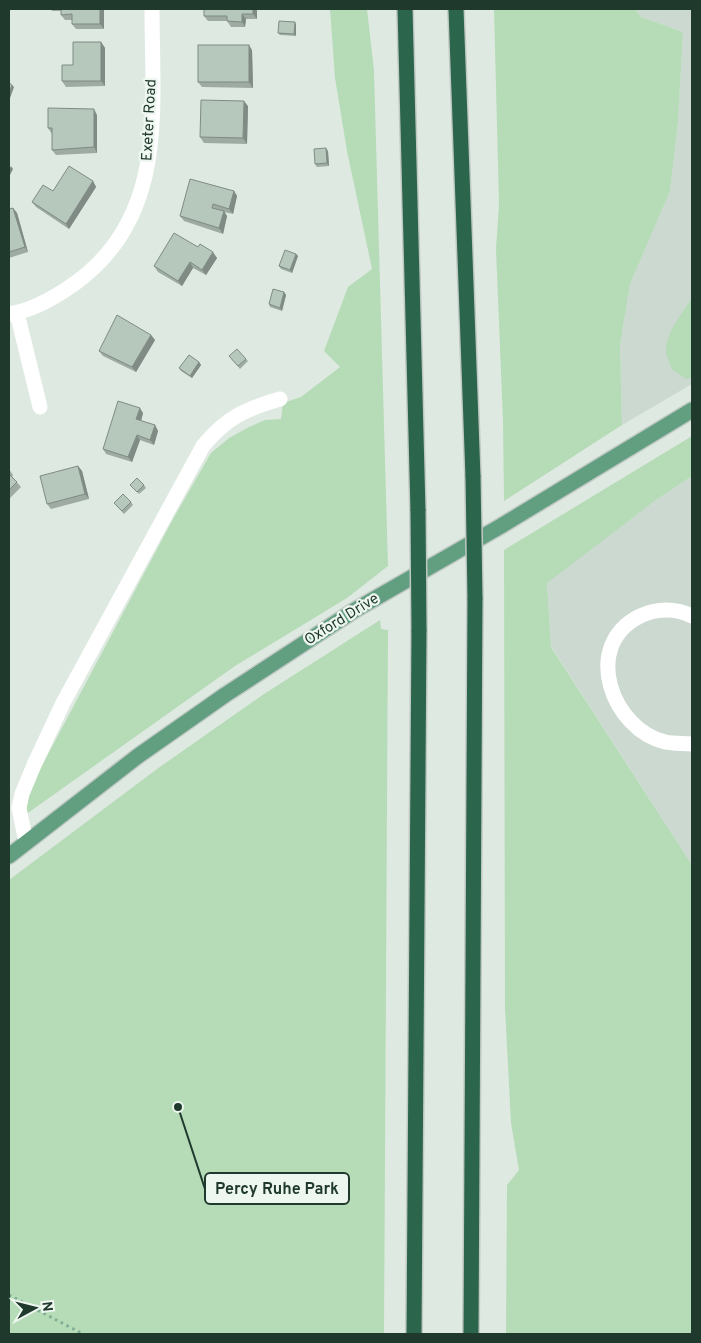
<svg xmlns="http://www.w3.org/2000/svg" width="701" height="1343" font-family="Overpass,sans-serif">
	<rect width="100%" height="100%" fill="#deeae1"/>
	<g fill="#ccd9d0">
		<path d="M635,9H692V297L673,330L692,340V384L622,425L620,346L630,284L670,191L678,122L683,32L641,17Z"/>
		<path d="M692,476V865L551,646L547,582L656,500Z"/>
	</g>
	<g fill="#b6dbb7">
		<path d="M330,9H367L374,71L388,566L347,598L235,666L25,815L27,795L37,775L173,519L211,453L229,438L249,427L265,420L281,419L283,403L301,397L340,367L324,351L348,287L372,269L347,151L335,78Z"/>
		<path d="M494,9H635L641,17L683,32L678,122L670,191L630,284L620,346L622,425L504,501L503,421L496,249L499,204Z"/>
		<path d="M692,297V378L686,379L671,369C671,362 665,356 666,350C666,332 683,313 692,297Z"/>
		<path d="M692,436V476L656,500L547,583L551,647L692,865V1334H506L507,1185L519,1170L511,1123L505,1008L504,550Z"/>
		<path d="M380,620L381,629L388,630L384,1334H9V880L157,769L264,694Z"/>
	</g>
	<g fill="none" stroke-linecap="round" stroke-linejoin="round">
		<defs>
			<path id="major" d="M9,856L138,756L225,695L355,610L501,526L692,410"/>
			<g id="highway">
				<path d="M405,9L418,511"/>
				<path d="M456,9L473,477"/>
				<path d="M414,1334L419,630"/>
				<path d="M471,1334L475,598"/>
			</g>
		</defs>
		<use href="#major" stroke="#c0c8c4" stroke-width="18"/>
		<use href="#highway" stroke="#c0c8c4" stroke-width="18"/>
		<path stroke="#7ead93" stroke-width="3" stroke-dasharray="2.5 4" stroke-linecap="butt" d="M9,1295L83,1334"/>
		<g stroke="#fff" stroke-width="15">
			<path d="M17,313L40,407"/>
			<path d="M9,314C32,311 54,298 74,284C168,217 152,110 152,9"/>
			<path d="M692,616C676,608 657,608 640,616C580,646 613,730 665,742C674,744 684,743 692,744"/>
			<path d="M26,842L19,808L22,794L34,765L63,703L203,446C226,418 245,409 280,399"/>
		</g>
		<use href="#major" stroke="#629f81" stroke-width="15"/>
		<use href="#highway" stroke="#2b654b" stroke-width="15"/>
		<defs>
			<g id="highway-bridge">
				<path d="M473,477L475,598"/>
				<path d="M418,511L419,630"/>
			</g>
		</defs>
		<use href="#highway-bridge" stroke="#c0c8c4" stroke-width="18" stroke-linecap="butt"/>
		<use href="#highway-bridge" stroke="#2b654b" stroke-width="15"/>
	</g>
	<g fill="#9daba2">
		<path d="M51,9H104V29H76L72,24V20H65L61,15V11H52Z"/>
		<path d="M257,9V19H246L245,27H231L227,21H208L204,16Z"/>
		<path d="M295,22L296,25V36L280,35L278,33Z"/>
		<path d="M101,42L105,48V86L66,87L62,81Z"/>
		<path d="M252,50L253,88L202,87L198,82Z"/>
		<path d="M248,106L247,144L204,143L200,137Z"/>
		<path d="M97,115V153L56,155L52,150V134L48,128Z"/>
		<path d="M328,151L329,166L317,167L315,164Z"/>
		<path d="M93,181L96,187L69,229L36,207L32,202L53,191Z"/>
		<path d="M234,191L237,196L233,214L224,212L227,216L223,234L184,221L180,216Z"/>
		<path d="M13,208L17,213L28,252L9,258V209Z"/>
		<path d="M198,247L217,258L206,275L193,268L182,286L158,272L154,266Z"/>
		<path d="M296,254L298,256L292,273L281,269L279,266Z"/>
		<path d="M284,292L286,295L282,311L270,307L269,304Z"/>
		<path d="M151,335L155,340L136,372L103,356L99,351Z"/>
		<path d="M229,356L246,359L248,361L240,369Z"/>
		<path d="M199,362L201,365L192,378L181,371L179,368Z"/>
		<path d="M143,413L141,421L155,425L158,431L154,445L140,440L132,462L106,454L103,449Z"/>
		<path d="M78,466L82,471L89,499L51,509L47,504Z"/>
		<path d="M9,469L13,475L12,477L21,487L9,499Z"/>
		<path d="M130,485H144L146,488L139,494Z"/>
		<path d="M131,502L133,505L124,514L114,503Z"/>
	</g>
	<g fill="#7f8b84">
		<path d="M100,9H104V29L100,24Z"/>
		<path d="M253,9H257V19L253,14Z"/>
		<path d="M242,14L246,19L245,27L242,22Z"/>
		<path d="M295,22L296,25V36L294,34Z"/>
		<path d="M101,42L105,48V86L101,81Z"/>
		<path d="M249,45L252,50L253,88L249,82Z"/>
		<path d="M12,85L14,87L9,101V93Z"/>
		<path d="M244,101L248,106L247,144L243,138Z"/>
		<path d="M94,109L97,115V153L94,147Z"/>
		<path d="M326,148L328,151L329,166L327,163Z"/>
		<path d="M11,166L13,169L9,177V170Z"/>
		<path d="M93,181L96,187L69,229L66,224Z"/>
		<path d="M234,191L237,196L233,214L229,209Z"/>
		<path d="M13,208L17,213L28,252L25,247Z"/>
		<path d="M224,211L227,216L223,234L219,228Z"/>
		<path d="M213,252L217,258L206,275L202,270Z"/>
		<path d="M296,254L298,256L292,273L290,270Z"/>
		<path d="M190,262L193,268L182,286L178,281Z"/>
		<path d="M284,292L286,295L282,311L280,308Z"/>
		<path d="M151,335L155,340L136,372L132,367Z"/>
		<path d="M199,362L201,365L192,378L190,376Z"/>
		<path d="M140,408L143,413L140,425L136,419Z"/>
		<path d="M155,425L158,431L154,445L150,440Z"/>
		<path d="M137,435L140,440L132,462L128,457Z"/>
		<path d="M78,466L82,471L89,499L85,494Z"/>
	</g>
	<g fill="#b6c7bc" stroke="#7f8b84">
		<path d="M61,9H100V24H72V14L61,15Z"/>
		<path d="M204,9H253V14H242V22L227,21V16H204Z"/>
		<path d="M279,21L295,22L294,34L278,33Z"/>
		<path d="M73,42H101V81H62V65H73Z"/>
		<rect x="198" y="45" width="51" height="37"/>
		<path d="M9,83L12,85L9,93Z"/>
		<path d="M201,100L244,101L243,138L200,137Z"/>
		<path d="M48,108L94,109V147L52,150V128H48Z"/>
		<path d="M326,148L327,163L315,164L314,149Z"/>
		<path d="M69,166L93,181L66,224L32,202L43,185L53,191Z"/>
		<path d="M190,179L234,191L229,209L213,204L212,208L224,211L219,228L180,216Z"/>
		<path d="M13,208L25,247L9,252V209Z"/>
		<path d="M174,233L198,247L200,244L213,252L202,270L190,262L178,281L154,266Z"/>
		<path d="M285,250L296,254L290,270L279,266Z"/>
		<path d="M273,289L284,292L280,308L269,304Z"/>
		<path d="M117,315L151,335L132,367L99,351Z"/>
		<path d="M237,349L246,359L238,366L229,356Z"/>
		<path d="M189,355L199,362L190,376L179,368Z"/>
		<path d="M118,401L140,408L136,419L155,425L150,440L137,435L128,457L103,449Z"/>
		<path d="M78,466L85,494L47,504L40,476Z"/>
		<path d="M9,474L17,482L9,490Z"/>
		<path d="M137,478L144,485L137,492L130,485Z"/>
		<path d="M123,494L131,502L122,511L114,503Z"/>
	</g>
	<g text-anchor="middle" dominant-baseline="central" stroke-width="4.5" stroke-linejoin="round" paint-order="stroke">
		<g font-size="15" fill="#1f392c" stroke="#eef6f0">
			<text transform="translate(150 120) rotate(-87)">Exeter Road</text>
			<text transform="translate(342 620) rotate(-32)">Oxford Drive</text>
		</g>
	</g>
	<path fill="none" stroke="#1f392c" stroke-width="2" d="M178 1107L205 1189"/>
	<circle fill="#1f392c" stroke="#eef6f0" stroke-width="2" cx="178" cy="1107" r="5"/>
	<rect fill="#eef6f0" stroke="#1f392c" stroke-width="2" x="205" y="1173" width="144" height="31" rx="5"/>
	<g font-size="16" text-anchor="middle" font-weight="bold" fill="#1f392c">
		<text x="277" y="1194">Percy Ruhe Park</text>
	</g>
	<rect width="701" height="1343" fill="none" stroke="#1f392c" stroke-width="20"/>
	<g transform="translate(35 1308) rotate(83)" stroke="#eef6f0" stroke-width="4" paint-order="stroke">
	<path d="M0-4L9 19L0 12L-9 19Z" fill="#1f392c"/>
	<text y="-8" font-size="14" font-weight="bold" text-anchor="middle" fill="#1f392c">N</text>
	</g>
</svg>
